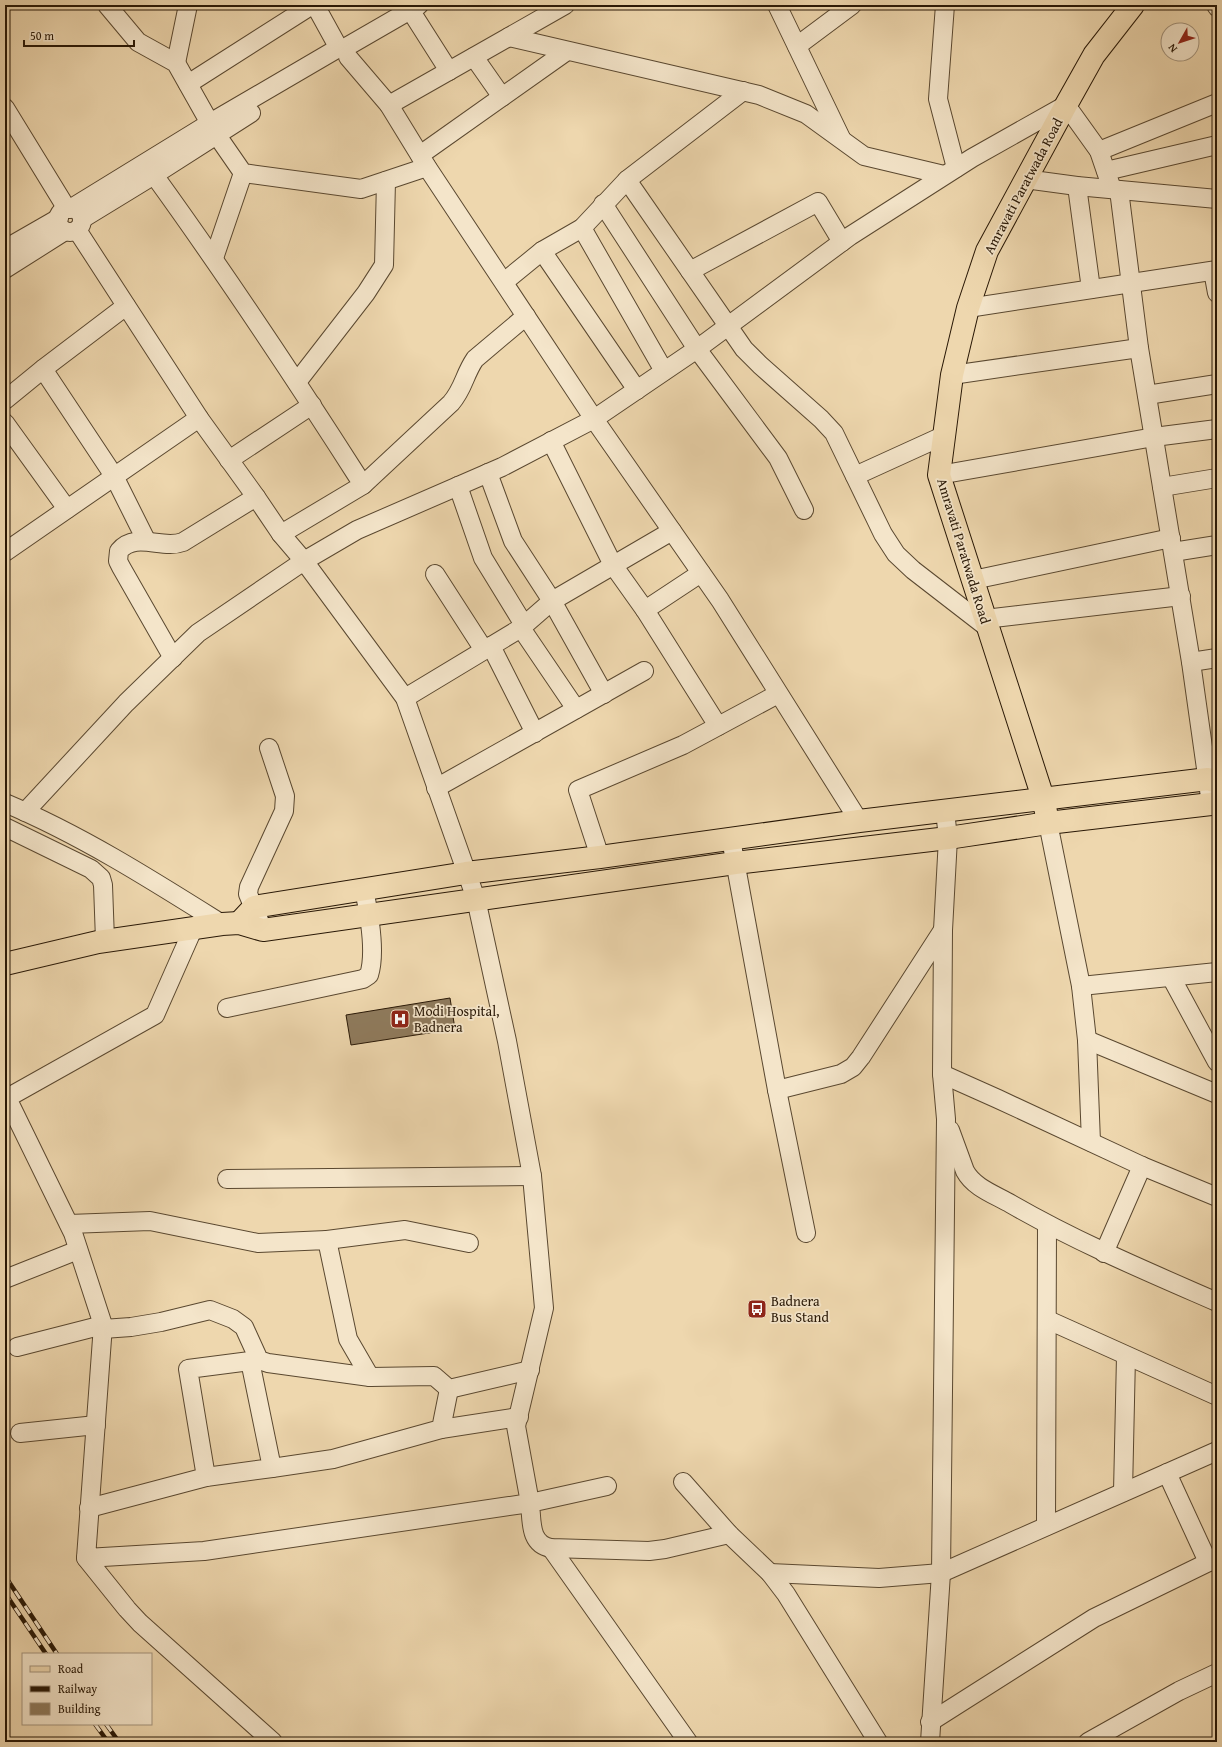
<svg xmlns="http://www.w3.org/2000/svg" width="1222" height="1747" font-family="'Gentium Book Plus',serif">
	<rect width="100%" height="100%" fill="#eed7ae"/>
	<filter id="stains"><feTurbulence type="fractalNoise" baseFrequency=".005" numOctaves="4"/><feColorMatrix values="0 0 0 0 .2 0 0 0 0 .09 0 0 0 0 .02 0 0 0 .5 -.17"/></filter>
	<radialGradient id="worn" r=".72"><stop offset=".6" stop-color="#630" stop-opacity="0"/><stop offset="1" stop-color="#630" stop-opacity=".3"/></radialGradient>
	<path fill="#8f7b5d" stroke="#291806" d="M450,998L455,1029L351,1045L346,1015Z"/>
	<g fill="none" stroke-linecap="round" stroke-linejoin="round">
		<defs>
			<g id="minor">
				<path d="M107,5L138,42L176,63L216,134L243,173L361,189L427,167"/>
				<path d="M315,5L337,45"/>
				<path d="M407,5L449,71"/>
				<path d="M777,5L841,138"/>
				<path d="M945,5L938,99L956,168"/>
				<path d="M1216,5L1217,7"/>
				<path d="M509,37L759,95L806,114L864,156L944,175"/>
				<path d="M348,46L419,5"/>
				<path d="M797,46L852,5"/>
				<path d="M348,57L389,105L427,167L594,419L720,600L859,821"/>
				<path d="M474,57L502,97"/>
				<path d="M176,63L188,5"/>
				<path d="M188,84L312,5"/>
				<path d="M389,105L565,5"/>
				<path d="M5,108L67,209"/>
				<path d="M1099,151L1217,103"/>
				<path d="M420,155L567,51"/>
				<path d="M1106,171L1217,145"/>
				<path d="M154,175C227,276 296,380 363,485L281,534"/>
				<path d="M1025,179L1077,186L1217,199"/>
				<path d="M627,180L744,349L760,365L821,419L834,433L883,534L896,554L913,570L988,628"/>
				<path d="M1077,186L1091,289"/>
				<path d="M1119,190L1139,348L1191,662L1211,804"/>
				<path d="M603,204L697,349L778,458L804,510"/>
				<circle cx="70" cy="220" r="12"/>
				<path d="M70,209L210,123L335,50"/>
				<path d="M82,219L154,175L251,113"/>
				<path d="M582,228L664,371"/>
				<path d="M77,230L199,418L256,497L281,534L304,561L405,698L476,899L507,1041L532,1176L544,1308L516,1426L530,1503L204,1551L86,1558L103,1325L73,1233L7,1098L155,1015L193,929"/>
				<path d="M5,249L59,218"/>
				<path d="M542,251L637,390"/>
				<path d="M214,258L243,173"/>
				<path d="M5,269L65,231"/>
				<path d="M690,271L818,202L842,242"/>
				<path d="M1213,271L1217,293"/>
				<path d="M504,282L542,251L582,228L627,180L743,91"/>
				<path d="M968,308L1217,270"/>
				<path d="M43,369L114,476L146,540"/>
				<path d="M952,375L1139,348"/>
				<path d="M297,382L366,293L384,265L386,181"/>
				<path d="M1147,395L1217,384"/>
				<path d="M5,400L43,369L126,306"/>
				<path d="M5,423L67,509"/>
				<path d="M551,441L613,565L645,610L701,573"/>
				<path d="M229,460L312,405"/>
				<path d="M488,473L513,541L552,601L604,694"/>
				<path d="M939,475L1154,437L1217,429"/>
				<path d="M855,476L945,435"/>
				<path d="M363,485L451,403C464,388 464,375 475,359L526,316"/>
				<path d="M458,486L483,558L524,625"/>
				<path d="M1162,487L1217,478"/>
				<path d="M5,552L199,418"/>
				<path d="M1173,552L1217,545"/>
				<path d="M435,574L484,650"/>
				<path d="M973,580L1171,538"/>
				<path d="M645,610L718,726"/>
				<path d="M985,619L1181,596"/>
				<path d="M521,628L576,709"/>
				<path d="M491,646L535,733"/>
				<path d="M173,658L121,567L118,561L119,551C136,531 162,550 183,542L256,497"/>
				<path d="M1191,662L1217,658"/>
				<path d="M405,698L521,628L552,601L672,531"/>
				<path d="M436,788L644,671"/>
				<path d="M5,803C81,835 152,880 222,924"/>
				<path d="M25,812L126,703L198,633L304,561L357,530L502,467L594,419L697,349L850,236L972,158L1066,105L1099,151L1112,189"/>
				<path d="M1048,823L1081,986L1087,1040L1091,1142"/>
				<path d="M5,827L91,869L101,878L103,885L105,940"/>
				<path d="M731,839L777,1090L806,1233"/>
				<path d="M600,857L578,790L683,745L778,694"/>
				<path d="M259,920L248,894L249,887L284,811L285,796L269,748"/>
				<path d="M1171,977L1217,1062"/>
				<path d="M1081,986L1217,972"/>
				<path d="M227,1008L363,979L369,975C376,953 369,913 364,890"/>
				<path d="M1087,1040L1217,1094"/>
				<path d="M942,1074L998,1099L1142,1166L1217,1197"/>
				<path d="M777,1090L841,1074L853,1067L861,1057L943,930"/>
				<path d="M950,1130L965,1171C974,1188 996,1195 1011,1204C1079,1243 1146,1271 1217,1302"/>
				<path d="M227,1179L532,1176"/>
				<path d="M69,1224L150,1221L258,1243L327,1240L348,1339L370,1377"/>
				<path d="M327,1240L405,1230L469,1243"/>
				<path d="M1104,1253L1142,1166"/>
				<path d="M5,1279L78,1250"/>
				<path d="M1048,1320L1217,1396"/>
				<path d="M103,1329L131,1327L161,1322L210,1310L233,1319L244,1327L259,1360L268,1363L370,1377L434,1376L449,1389L530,1370"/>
				<path d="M17,1347L103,1325"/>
				<path d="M441,1429L519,1417"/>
				<path d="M20,1433L96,1425"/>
				<path d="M272,1468L333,1459L441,1429L449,1389"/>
				<path d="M1167,1473L1208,1562"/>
				<path d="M206,1477L188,1369L250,1361"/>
				<path d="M683,1482L729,1534L770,1573L786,1594L878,1742"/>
				<path d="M607,1486L530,1503C532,1521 529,1544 551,1548L649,1551L665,1549L729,1534"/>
				<path d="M1123,1492L1126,1356"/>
				<path d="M89,1508L206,1477L272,1468L250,1361L259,1360"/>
				<path d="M1046,1526L1047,1225"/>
				<path d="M551,1548L688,1742"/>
				<path d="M86,1558L127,1609L140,1623L273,1742"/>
				<path d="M770,1573L879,1578L941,1573L1217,1451"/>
				<path d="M930,1722L1094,1618L1217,1558"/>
				<path d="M930,1742L941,1573L946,1119L942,1074L943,930L948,838L945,811"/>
				<path d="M1088,1742L1179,1691L1217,1673"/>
			</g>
			<g id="major">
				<path d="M1046,812L1043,798L939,475L952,375L968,308L987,251L1066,105L1094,55L1133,5"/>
				<path d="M239,923L254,907L466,873L600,857L859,821L1208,779L1217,782"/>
				<path d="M5,964L98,942L222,924L239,923L263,930L735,863L948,838L1048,823L1211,804L1217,802"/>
			</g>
		</defs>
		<use href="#minor" stroke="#5a4830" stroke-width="20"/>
		<use href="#major" stroke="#291806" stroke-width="24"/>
		<use href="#minor" stroke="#f4e5ca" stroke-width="18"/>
		<use href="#major" stroke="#eed7ae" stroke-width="22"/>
		<defs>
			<g id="rail">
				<path d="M5,1576L57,1654"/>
				<path d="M5,1593L46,1654"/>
				<path d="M95,1724L108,1742"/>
				<path d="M106,1724L119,1742"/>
			</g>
		</defs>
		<use href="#rail" stroke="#291806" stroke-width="4.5"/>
		<use href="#rail" stroke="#f4e5ca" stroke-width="3" stroke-dasharray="9" stroke-linecap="butt"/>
	</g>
	<defs>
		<symbol id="hospital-square" viewBox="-11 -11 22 22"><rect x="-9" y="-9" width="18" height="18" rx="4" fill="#8f2418" stroke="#f4e5ca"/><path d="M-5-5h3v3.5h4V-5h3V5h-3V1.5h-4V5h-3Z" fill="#fff"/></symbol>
		<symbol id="bus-square" viewBox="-11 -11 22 22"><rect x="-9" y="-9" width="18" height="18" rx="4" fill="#8f2418" stroke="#f4e5ca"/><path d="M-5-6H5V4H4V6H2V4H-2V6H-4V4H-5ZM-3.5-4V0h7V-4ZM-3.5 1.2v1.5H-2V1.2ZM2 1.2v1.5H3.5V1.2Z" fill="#fff"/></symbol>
	</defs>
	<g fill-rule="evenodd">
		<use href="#hospital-square" x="389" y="1008" width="22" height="22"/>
		<use href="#bus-square" x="746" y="1298" width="22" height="22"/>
	</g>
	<g text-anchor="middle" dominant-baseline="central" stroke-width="3.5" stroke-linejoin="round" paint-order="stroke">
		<g font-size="14" fill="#291806" stroke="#f4e5ca">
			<text transform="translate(1023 186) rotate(-62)">Amravati Paratwada Road</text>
			<text transform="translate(964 551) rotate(73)">Amravati Paratwada Road</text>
		</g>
		<g font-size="14" fill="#291806" stroke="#f4e5ca" text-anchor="start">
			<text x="414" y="1011">Modi Hospital,<tspan x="414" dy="16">Badnera</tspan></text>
			<text x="771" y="1301">Badnera<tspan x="771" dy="16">Bus Stand</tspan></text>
		</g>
	</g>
	<rect width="1222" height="1747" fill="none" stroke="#eed7ae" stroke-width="20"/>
	<rect x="6" y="6" width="1210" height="1735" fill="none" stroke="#291806" stroke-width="2"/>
	<rect x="10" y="10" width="1202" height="1727" fill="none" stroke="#291806"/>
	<rect x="22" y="1653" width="130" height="72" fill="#f4e5ca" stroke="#a3937c"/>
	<rect x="30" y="1666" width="20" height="6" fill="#eed7ae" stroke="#a3937c"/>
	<text x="58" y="1673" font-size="12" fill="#291806">Road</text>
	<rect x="30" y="1686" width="20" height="6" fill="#291806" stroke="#a3937c"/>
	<text x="58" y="1693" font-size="12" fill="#291806">Railway</text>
	<rect x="30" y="1703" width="20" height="12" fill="#8f7b5d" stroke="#a3937c"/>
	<text x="58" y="1713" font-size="12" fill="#291806">Building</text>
	<g transform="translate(1180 42) rotate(231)"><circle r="19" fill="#f4e5ca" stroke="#a3937c"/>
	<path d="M0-3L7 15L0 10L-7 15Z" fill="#8f2418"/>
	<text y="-6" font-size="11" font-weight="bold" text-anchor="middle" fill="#291806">N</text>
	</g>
	<path d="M24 40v6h110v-6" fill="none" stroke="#291806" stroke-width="2"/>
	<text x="30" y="40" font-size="12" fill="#291806" stroke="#f4e5ca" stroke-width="3" paint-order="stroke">50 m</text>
	<rect width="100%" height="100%" filter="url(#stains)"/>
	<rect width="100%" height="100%" fill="url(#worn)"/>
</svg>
